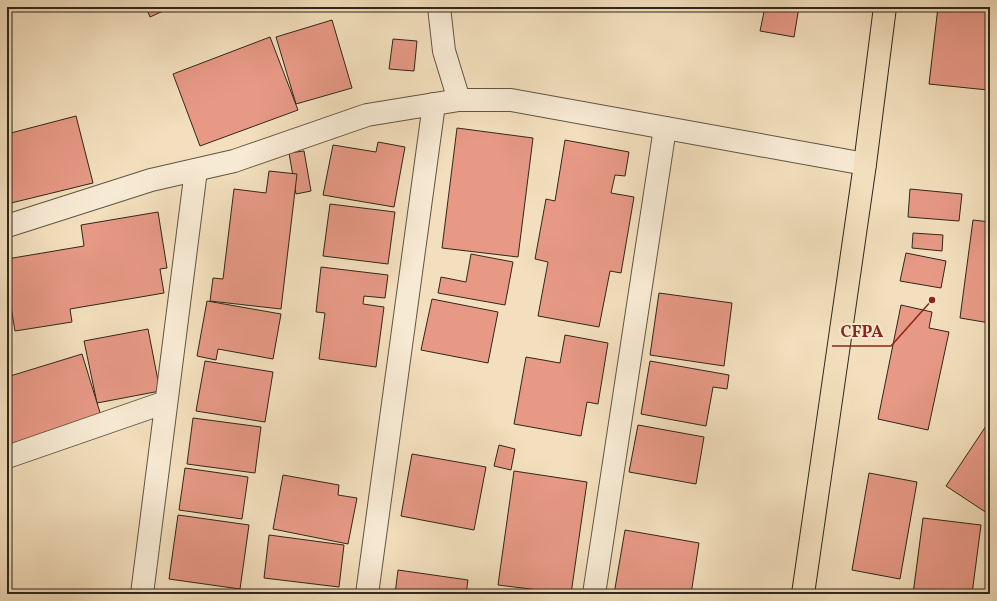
<svg xmlns="http://www.w3.org/2000/svg" width="997" height="601" font-family="Vollkorn,serif">
	<rect width="100%" height="100%" fill="#f3dfbd"/>
	<filter id="stains"><feTurbulence type="fractalNoise" baseFrequency=".005" numOctaves="4"/><feColorMatrix values="0 0 0 0 .2 0 0 0 0 .09 0 0 0 0 .02 0 0 0 .5 -.17"/></filter>
	<radialGradient id="worn" r=".72"><stop offset=".6" stop-color="#630" stop-opacity="0"/><stop offset="1" stop-color="#630" stop-opacity=".3"/></radialGradient>
	<g fill="#e79986" stroke="#30271a">
		<path d="M146,7H172L150,17Z"/>
		<path d="M765,7H799L794,37L760,31Z"/>
		<path d="M938,7H990V75L988,90L929,84Z"/>
		<path d="M332,20L352,88L296,104L276,37Z"/>
		<path d="M270,37L298,110L200,146L173,74Z"/>
		<path d="M393,39L417,41L414,71L389,69Z"/>
		<path d="M76,116L93,183L7,204V134Z"/>
		<path d="M457,128L533,138L518,257L442,248Z"/>
		<path d="M565,140L629,152L625,176L615,175L611,193L634,197L621,273L610,271L599,327L538,316L548,262L535,259L546,199L555,201Z"/>
		<path d="M378,142L405,147L394,207L323,195L333,145L376,152Z"/>
		<path d="M304,151L311,191L296,194L289,153Z"/>
		<path d="M269,171L297,174L281,309L210,301L213,278L223,279L234,189L266,193Z"/>
		<path d="M910,189L962,194L959,221L908,217Z"/>
		<path d="M330,204L395,212L388,264L323,256Z"/>
		<path d="M158,212L167,268L160,269L164,293L70,309L72,322L15,331L7,283V259L84,246L81,225Z"/>
		<path d="M973,220L990,222V323L960,318Z"/>
		<path d="M913,233L943,235L942,251L912,248Z"/>
		<path d="M906,253L946,261L941,288L900,281Z"/>
		<path d="M471,254L513,262L505,305L438,293L441,277L466,282Z"/>
		<path d="M321,267L388,275L385,298L364,296L363,304L384,307L376,367L319,359L325,313L316,312Z"/>
		<path d="M659,293L732,303L724,366L650,355Z"/>
		<path d="M432,299L498,312L488,363L421,350Z"/>
		<path d="M207,301L281,314L273,359L218,349L216,360L197,356Z"/>
		<path d="M901,305L932,312L929,328L949,332L928,430L878,419Z"/>
		<path d="M148,329L160,391L97,403L84,341Z"/>
		<path d="M565,335L608,343L598,404L587,402L581,436L514,424L526,357L560,363Z"/>
		<path d="M82,354L102,419L7,448V377Z"/>
		<path d="M205,361L273,372L265,422L196,411Z"/>
		<path d="M650,361L729,375L727,389L713,387L706,426L641,414Z"/>
		<path d="M193,418L261,427L255,473L187,464Z"/>
		<path d="M990,420V515L946,486Z"/>
		<path d="M638,425L704,437L696,484L629,472Z"/>
		<path d="M499,445L515,449L511,470L494,466Z"/>
		<path d="M412,454L486,467L474,530L401,516Z"/>
		<path d="M185,468L248,477L242,519L179,510Z"/>
		<path d="M514,471L587,482L571,594L498,585Z"/>
		<path d="M869,473L917,482L900,579L852,570Z"/>
		<path d="M283,475L339,485L338,495L357,498L348,544L273,529Z"/>
		<path d="M178,515L249,525L240,589L169,579Z"/>
		<path d="M923,518L981,525L972,594H913Z"/>
		<path d="M625,530L699,543L691,594H614Z"/>
		<path d="M269,535L344,545L339,587L264,578Z"/>
		<path d="M398,570L468,580L466,594H395Z"/>
	</g>
	<g fill="none" stroke-linecap="round" stroke-linejoin="round">
		<defs>
			<g id="minor">
				<path d="M439,7L444,51L459,100"/>
				<path d="M7,226L151,180L234,161L367,115L459,100H511L865,164"/>
				<path d="M7,457L166,402"/>
				<path d="M142,594L196,170"/>
				<path d="M367,594L434,104"/>
				<path d="M594,594L665,128"/>
			</g>
			<path id="major" d="M803,594L865,164L885,7"/>
		</defs>
		<use href="#minor" stroke="#615543" stroke-width="24"/>
		<use href="#major" stroke="#30271a" stroke-width="24"/>
		<use href="#minor" stroke="#f7ead4" stroke-width="22"/>
		<use href="#major" stroke="#f3dfbd" stroke-width="22"/>
	</g>
	<path fill="none" stroke="#8f2418" stroke-width="1.5" d="M932 300L891 346H832"/>
	<circle fill="#8f2418" stroke="#f7ead4" stroke-width="1.5" cx="932" cy="300" r="4"/>
	<g font-size="17" text-anchor="middle" font-weight="bold" fill="#8f2418" stroke="#f7ead4" stroke-width="4" stroke-linejoin="round" paint-order="stroke">
		<text x="862" y="337">CFPA</text>
	</g>
	<rect width="997" height="601" fill="none" stroke="#f3dfbd" stroke-width="24"/>
	<rect x="8" y="8" width="981" height="585" fill="none" stroke="#30271a" stroke-width="2"/>
	<rect x="12" y="12" width="973" height="577" fill="none" stroke="#30271a"/>
	<rect width="100%" height="100%" filter="url(#stains)"/>
	<rect width="100%" height="100%" fill="url(#worn)"/>
</svg>
